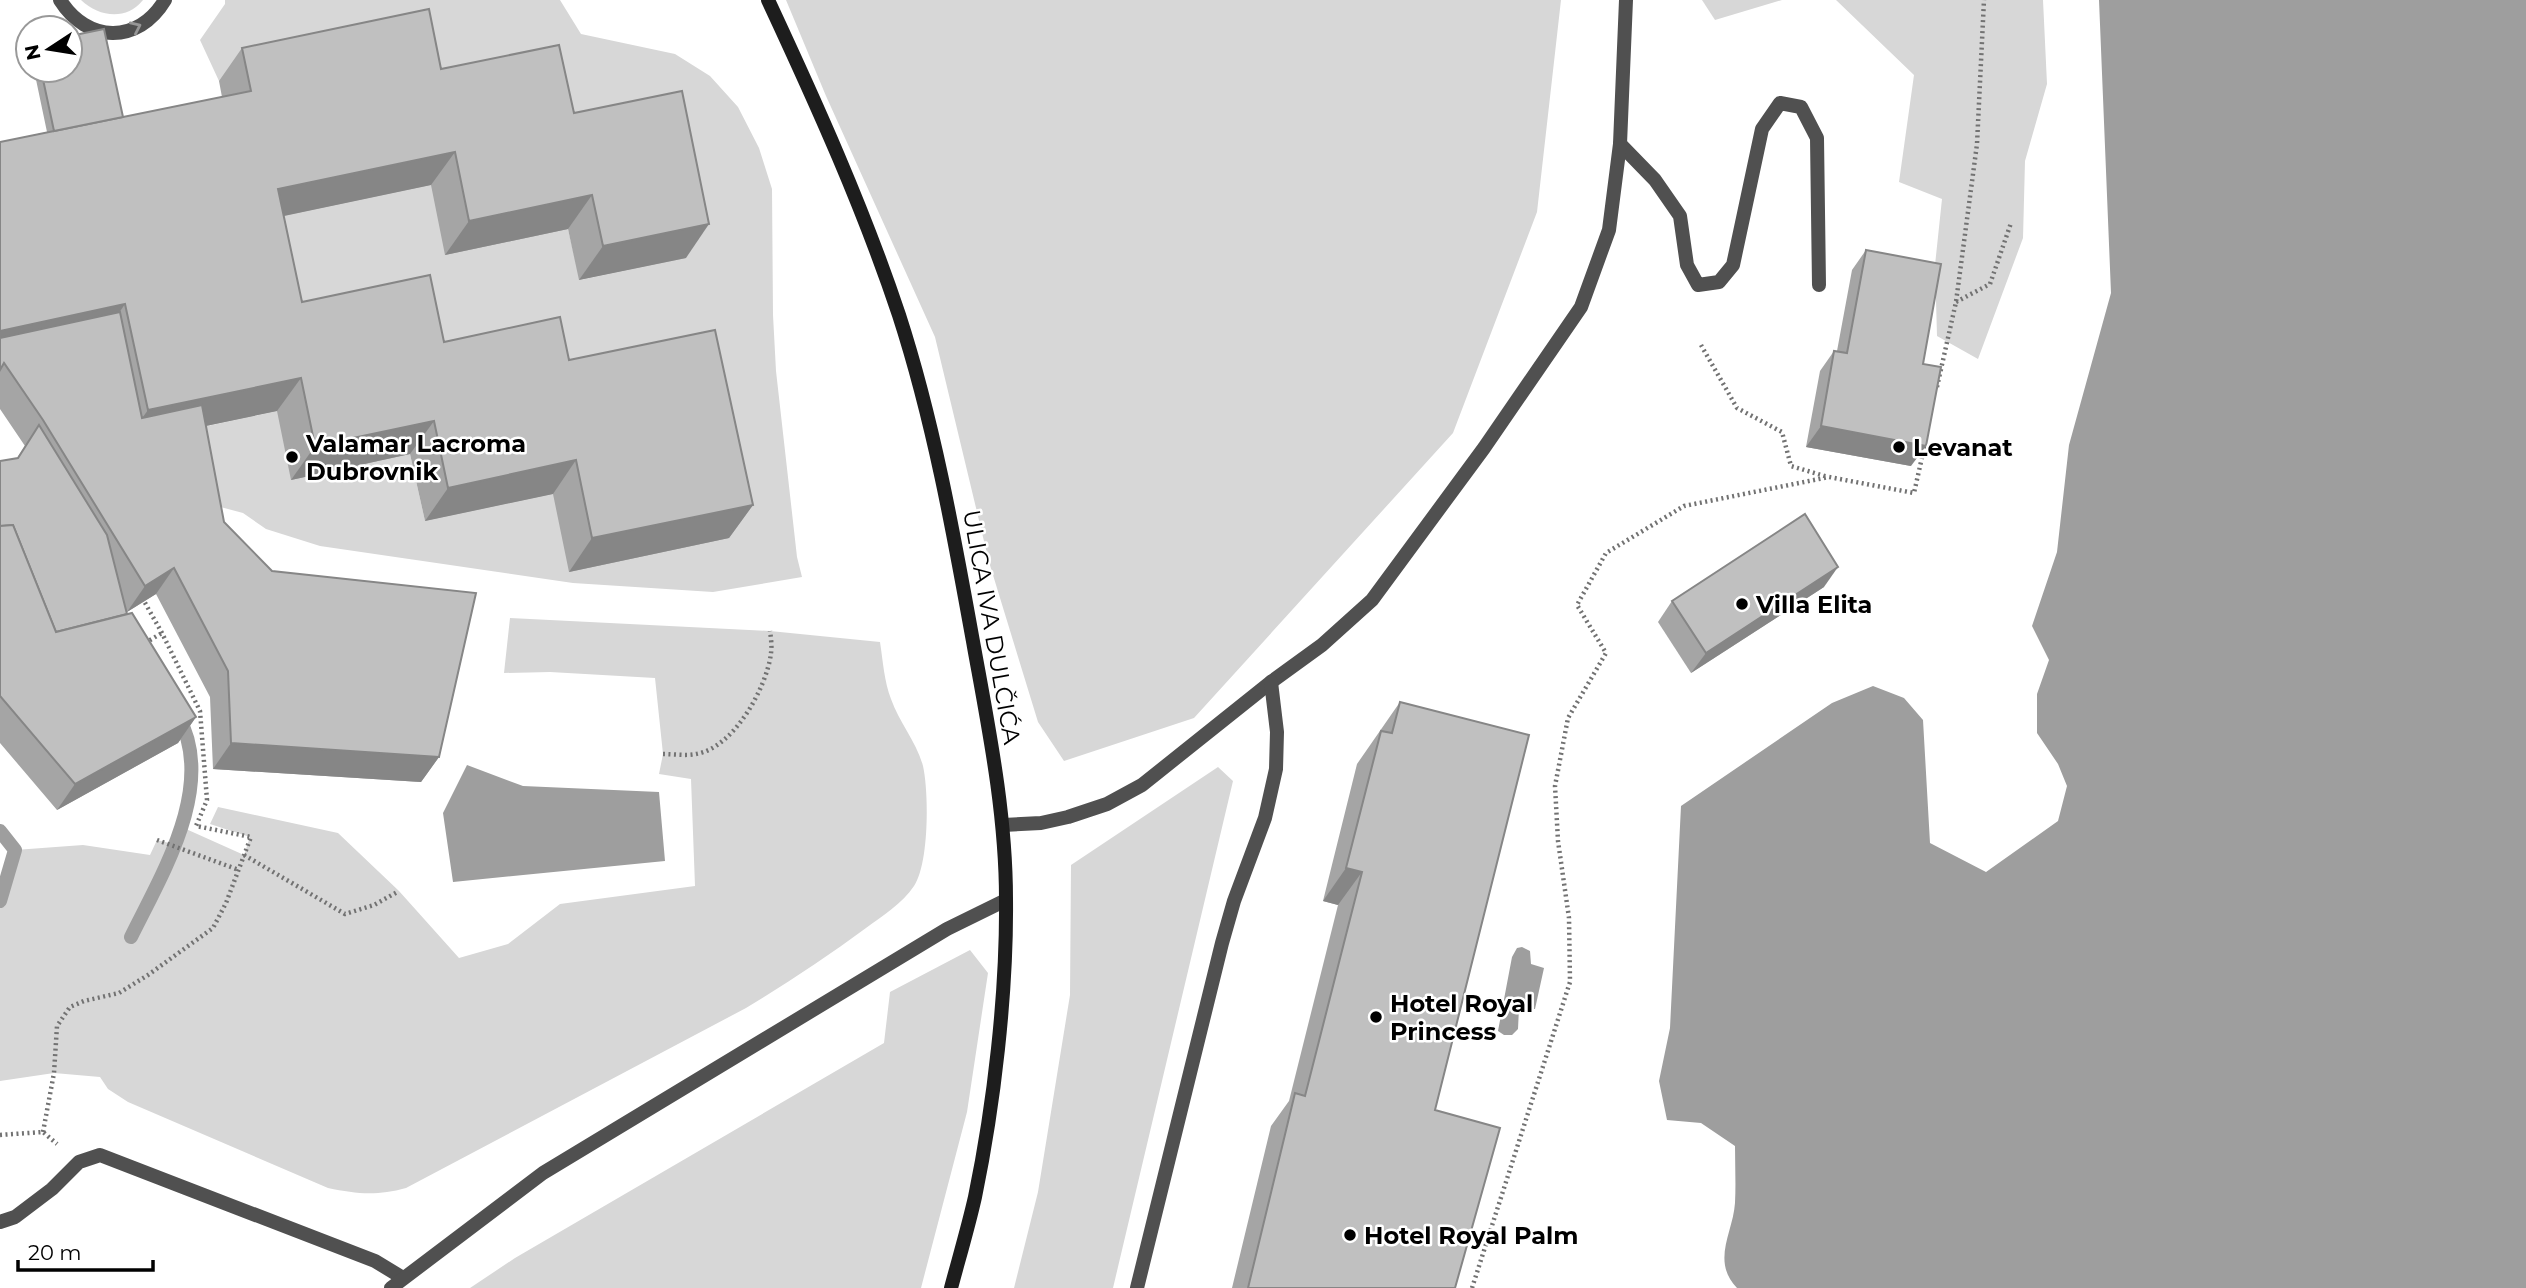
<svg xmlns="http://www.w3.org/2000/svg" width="2526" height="1288" font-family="Montserrat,sans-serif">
	<rect width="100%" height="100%" fill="#fff"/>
	<g fill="#d7d7d7">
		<path d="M81,0H143C126,21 99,17 81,0Z"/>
		<path d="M225,0H560L581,34L675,54L710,76L738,107L759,148L772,189L773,315L776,371L797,557L802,577L713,592L573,583L320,546L266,529L243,513L198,501L184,431L277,411L410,454L425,521L553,494L545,394L279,335L255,222L431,185L568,229L580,280L685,258L418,103L405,43L219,81L200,40L225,4Z"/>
		<path d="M786,0H1561L1537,212L1453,433L1194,718L1064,761L1038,722L989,562L935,337L826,96Z"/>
		<path d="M1702,0H1782L1715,20Z"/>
		<path d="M1836,0H2043L2047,84L2025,161L2023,238L1978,359L1937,336L1935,265L1942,199L1899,182L1914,75Z"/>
		<path d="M510,618L770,631L880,642C883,661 884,681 891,699C899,722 917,743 923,766C929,793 929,864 914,886C902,904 882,916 866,928C827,957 787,983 746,1008L406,1188C377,1196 357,1194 328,1188L128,1102L108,1089L100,1077L54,1073L0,1081V901L15,850L83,845L150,855L157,840L177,845L186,829L244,855L250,837L210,824L218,807L338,833L399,891L459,958L508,944L560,904L695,886L691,779L659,774L663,754L655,678L550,672L504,673Z"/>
		<path d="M1218,767L1233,781L1113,1288H1014L1038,1192L1070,995L1071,865Z"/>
		<path d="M970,950L988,973L967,1112L921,1288H470L515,1258L884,1043L890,992Z"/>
	</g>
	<g fill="#9e9e9e">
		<path d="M2099,0H2526V1288H1737C1711,1261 1733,1233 1735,1203C1736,1184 1735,1165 1735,1146L1701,1123L1667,1120L1659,1081L1670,1028L1681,806L1832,703L1873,686L1904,698L1923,720L1930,843L1986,872L2058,821L2067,786L2058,764L2037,733V694L2049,660L2032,626L2057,552L2069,445L2111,293Z"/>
		<path d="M467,765L523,786L659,792L665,861L453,882L443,813Z"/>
		<path d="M1522,947L1530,951L1531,964L1544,968L1535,1009L1519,1008L1518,1029L1512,1035H1504L1498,1031L1512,957L1517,948Z"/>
	</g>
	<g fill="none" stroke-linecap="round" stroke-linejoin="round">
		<g stroke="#9e9e9e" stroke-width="14">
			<path d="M0,831L15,850L0,901"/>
			<path d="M131,937C162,874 217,785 178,716"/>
		</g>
		<g stroke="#727272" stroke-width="4.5" stroke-dasharray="2 3.5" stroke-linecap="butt">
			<path d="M1956,302L1990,284L2011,223"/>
			<path d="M1701,345L1737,408L1782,432L1791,466L1828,477"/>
			<path d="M1937,387L1956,302L1977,144L1984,0"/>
			<path d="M145,643L162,633"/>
			<path d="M663,754C674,754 686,756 696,754C734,748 767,687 771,653C772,646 771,638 770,631"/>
			<path d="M157,840L239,870"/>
			<path d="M244,855L345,914L374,905L399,891"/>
			<path d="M43,1132L54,1073L57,1026L70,1007L84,1001L119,993L148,975L213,928L226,903L251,837L196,826L207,800L200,711L162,633L144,601"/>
			<path d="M0,1135L43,1132L57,1144"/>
			<path d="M1472,1288L1570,982L1569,918L1558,841L1555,786L1568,718L1606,653L1577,605L1606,553L1684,506L1829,477L1914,493L1925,444"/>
		</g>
		<g stroke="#505050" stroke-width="14">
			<path d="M60,0C87,43 138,45 165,0"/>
			<path d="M1620,144L1655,180L1680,216L1687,265L1698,285L1719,282L1733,265L1762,129L1780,103L1801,107L1817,138L1819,285"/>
			<path d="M0,1222L15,1217L52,1189L79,1162L100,1155L375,1261L403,1278"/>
		</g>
		<g stroke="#505050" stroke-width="14">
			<path d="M1003,825L1041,823L1068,817L1107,804L1142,785L1271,682L1322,645L1372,600L1484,448L1581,307L1609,230L1620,144L1626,0"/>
			<path d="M391,1288L543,1173L947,929L1006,900"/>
			<path d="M1137,1288L1222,943L1234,901L1265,818L1276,769L1277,732L1271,682"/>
		</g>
		<path stroke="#1d1d1d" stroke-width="14" d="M768,0C816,103 863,207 899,315C934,423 954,536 974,647C989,730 1006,814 1006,899C1007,993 994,1105 975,1197C968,1228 959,1258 951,1288"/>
	</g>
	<g fill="#a5a5a5">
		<path d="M242,48L441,69L574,113L686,258L579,280L568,229L445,255L431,185L284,216L302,302L444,342L569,360L753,505L729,538L569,572L553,494L425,521L410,454L291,480L277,411L206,426L224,522L439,757L421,782L213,769L210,697L156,594L127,612L126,610L127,614L196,717L178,743L57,810L0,743V461L17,458L25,446L0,409V142L47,132L34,70H70L123,117L222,97L219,81Z"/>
		<path d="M1866,250L1911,466L1806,447L1820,371L1834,351H1837L1852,270Z"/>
		<path d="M1824,587L1691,673L1658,622L1672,601Z"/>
		<path d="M1400,702L1435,1110L1455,1288H1232L1271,1126L1289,1101L1338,905L1323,901L1357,764Z"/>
	</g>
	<g fill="#868686">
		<path d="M455,152L431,185L255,222L278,189Z"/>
		<path d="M592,195L568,229L445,255L469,221Z"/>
		<path d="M709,224L686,258L579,280L603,246Z"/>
		<path d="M125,304L102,338L0,360V331Z"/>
		<path d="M301,378L277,411L124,443L148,410Z"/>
		<path d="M434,421L410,454L291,480L315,446Z"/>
		<path d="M1821,426L1926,446L1911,466L1806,447Z"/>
		<path d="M576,460L553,494L425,521L448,488Z"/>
		<path d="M753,505L729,538L569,572L592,538Z"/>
		<path d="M1838,567L1824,587L1691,673L1706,653Z"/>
		<path d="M174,568L156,594L127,612L145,586Z"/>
		<path d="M196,717L178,743L57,810L75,784Z"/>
		<path d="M231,743L439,757L421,782L213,769Z"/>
		<path d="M1346,868L1362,872L1338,905L1323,901Z"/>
	</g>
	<g fill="#c0c0c0" stroke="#868686" stroke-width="2">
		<path d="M429,9L441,69L559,45L574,113L682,91L709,224L603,246L592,195L469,221L455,152L278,189L302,302L430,275L444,342L560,317L569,360L715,330L753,505L592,538L576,460L448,488L434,421L315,446L301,378L148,410L125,304L0,331V142L251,91L242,48Z"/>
		<path d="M104,29L123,117L54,131L41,70H70V36Z"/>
		<path d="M1866,250L1941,264L1923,364L1941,367L1926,446L1821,426L1834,351L1847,353Z"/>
		<path d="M120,312L142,418L202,405L224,522L272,571L476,593L439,757L231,743L228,671L174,568L145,586L43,420L4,363L0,370V338Z"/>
		<path d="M39,425L107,535L127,614L56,632L13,525L0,526V461L18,458Z"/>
		<path d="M1805,514L1838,567L1706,653L1672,601Z"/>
		<path d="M13,525L56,632L132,613L196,717L75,784L0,696V526Z"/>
		<path d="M1400,702L1529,735L1435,1110L1500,1128L1455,1288H1248L1295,1093L1305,1096L1362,872L1346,868L1381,731L1392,733Z"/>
	</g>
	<defs><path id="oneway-chevron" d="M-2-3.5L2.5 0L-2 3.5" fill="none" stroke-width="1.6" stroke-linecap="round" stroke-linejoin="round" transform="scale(1.75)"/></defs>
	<use stroke="#969696" href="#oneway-chevron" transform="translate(136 27) rotate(-25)"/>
	<g fill="#000" stroke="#fff" stroke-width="2.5">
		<circle cx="1899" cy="447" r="7"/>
		<circle cx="292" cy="457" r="7"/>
		<circle cx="1742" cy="604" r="7"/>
		<circle cx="1376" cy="1017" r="7"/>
		<circle cx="1350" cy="1235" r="7"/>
	</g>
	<g text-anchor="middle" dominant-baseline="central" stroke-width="5" stroke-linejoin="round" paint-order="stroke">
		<g font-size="24" font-weight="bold" fill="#000" stroke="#fff" text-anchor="start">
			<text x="306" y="443">Valamar Lacroma<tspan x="306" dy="28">Dubrovnik</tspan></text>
			<text x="1913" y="447">Levanat</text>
			<text x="1756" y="604">Villa Elita</text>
			<text x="1390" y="1003">Hotel Royal<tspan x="1390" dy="28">Princess</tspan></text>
			<text x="1364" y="1235">Hotel Royal Palm</text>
		</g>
		<g font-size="24" fill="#000" stroke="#fff">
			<text transform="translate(992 627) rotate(80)">ULICA IVA DULČIĆA</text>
		</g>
	</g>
	<g transform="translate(49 49) rotate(258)"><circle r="33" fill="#ffffff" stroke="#999999" stroke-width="2"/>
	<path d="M0-5L12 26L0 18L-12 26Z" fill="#000000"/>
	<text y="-10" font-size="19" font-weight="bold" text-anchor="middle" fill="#000000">N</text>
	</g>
	<path d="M18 1260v10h135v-10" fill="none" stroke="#000000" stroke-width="3.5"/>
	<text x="28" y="1260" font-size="21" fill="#000000" stroke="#ffffff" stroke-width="5" paint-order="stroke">20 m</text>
</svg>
